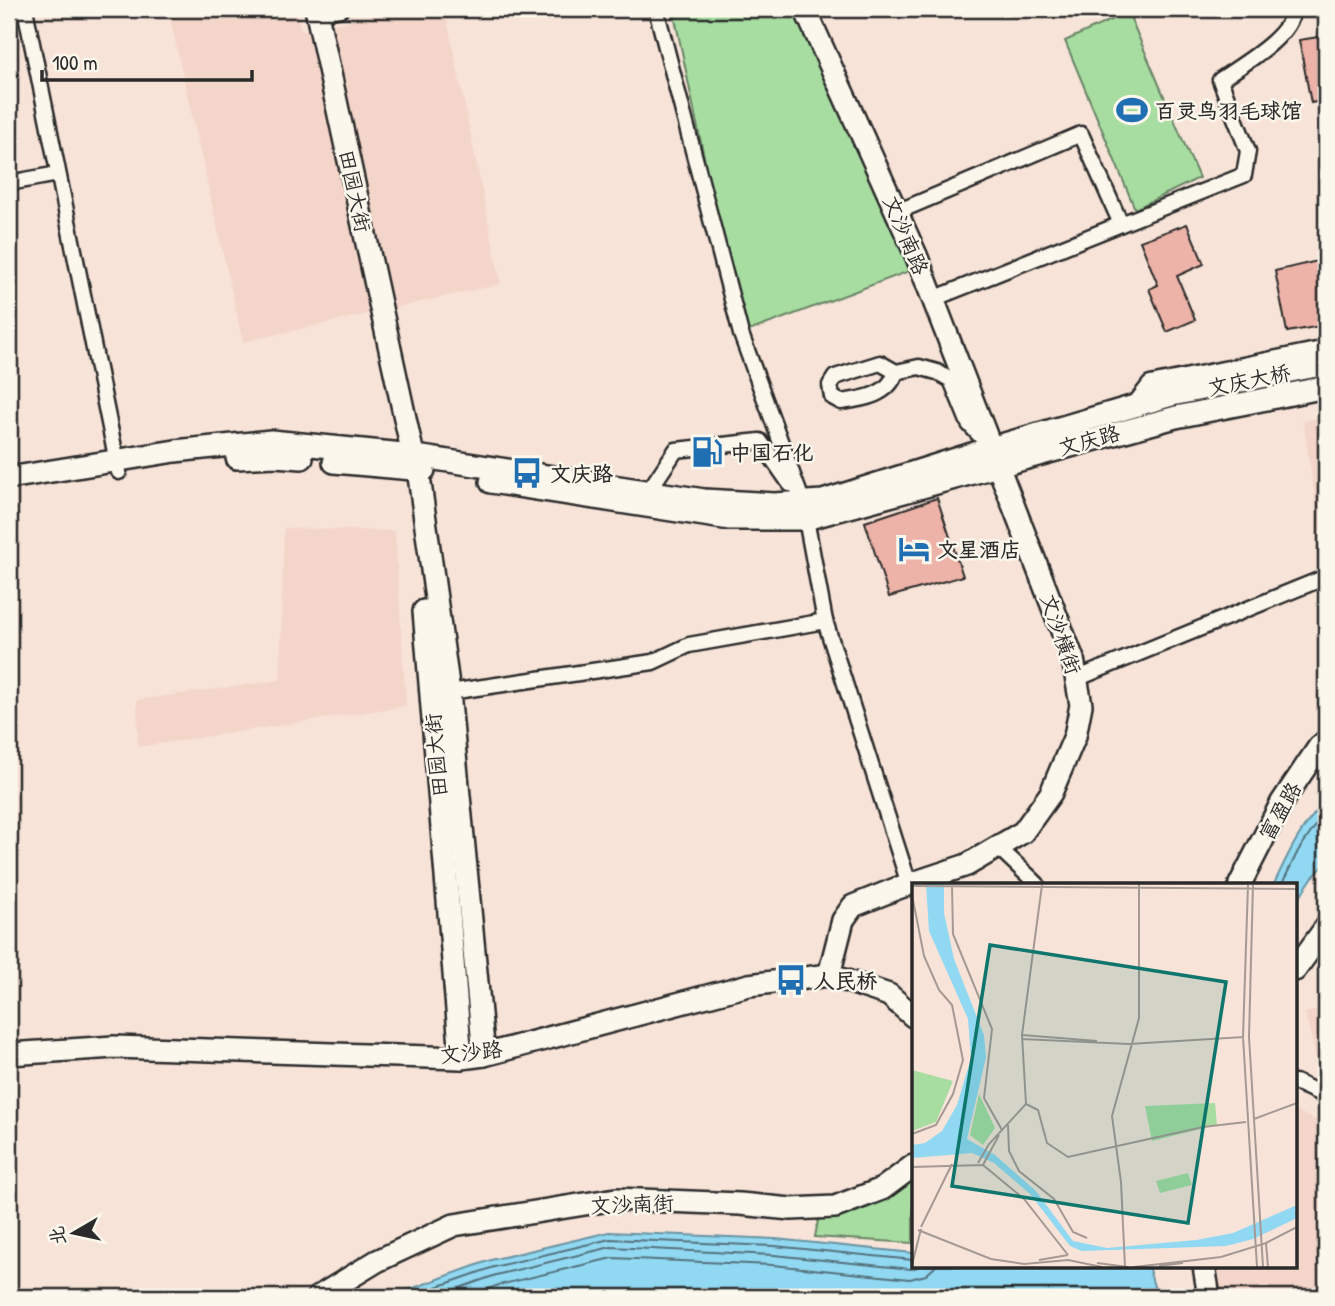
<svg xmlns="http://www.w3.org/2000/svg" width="1335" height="1306" font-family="'Patrick Hand','LXGW WenKai TC',sans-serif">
	<rect width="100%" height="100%" fill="#f7e3d8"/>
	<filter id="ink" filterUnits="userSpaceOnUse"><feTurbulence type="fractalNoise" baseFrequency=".0143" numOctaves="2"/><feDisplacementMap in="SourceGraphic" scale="14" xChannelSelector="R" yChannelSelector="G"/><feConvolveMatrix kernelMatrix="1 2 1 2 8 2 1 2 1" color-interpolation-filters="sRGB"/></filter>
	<g filter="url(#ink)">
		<g fill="#f4d5ca">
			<path d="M168,9H296L301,31L406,9H445L501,284L243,342Z"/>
			<path d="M1326,417V552L1319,524L1303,421Z"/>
			<path d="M284,528L395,531L406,706L138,747L137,700L280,680Z"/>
			<path d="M1326,1007V1080L1322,1081L1305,1013Z"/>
			<path d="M1295,1111L1326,1124V1297H1225L1215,1283L1211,1266H1295Z"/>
		</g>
		<g fill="#a7dda1" stroke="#698466" stroke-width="2">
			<path d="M673,9H805L920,267L741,334Z"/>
			<path d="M1128,12L1199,178L1135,209L1065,41Z"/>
			<path d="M913,1178V1243L815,1237L819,1215Z"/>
		</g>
		<g fill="#91d9f2" stroke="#6893a2" stroke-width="2">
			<path d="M1326,802V863L1312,878L1295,904V884H1274C1287,856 1302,823 1326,802Z"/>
			<path d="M609,1232L775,1239L913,1253V1266H1148L1157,1297H394L405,1291L491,1260Z"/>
		</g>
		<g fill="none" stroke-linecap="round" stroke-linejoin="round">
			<g stroke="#54717b" stroke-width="2">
				<path d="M1282,884L1298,851L1326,811"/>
				<path d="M408,1297L494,1267L610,1239L774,1246L913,1260"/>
				<path d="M434,1297L496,1275L611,1247L774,1255L911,1269L921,1266"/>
				<path d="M465,1297L499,1285L612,1258L773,1265L910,1279L926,1275L936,1266"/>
			</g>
		</g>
		<g fill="#edb3a8" stroke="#2b2b2b" stroke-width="2">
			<path d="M1319,37L1323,59L1326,58V100L1311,103L1299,40Z"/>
			<path d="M1187,224L1204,264L1177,276L1195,320L1167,332L1149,289L1158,285L1140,241Z"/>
			<path d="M1326,259V325L1287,332L1275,271Z"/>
			<path d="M937,498L963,576L889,597L865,522Z"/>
		</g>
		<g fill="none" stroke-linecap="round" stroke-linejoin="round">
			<defs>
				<g id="street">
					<path d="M25,9L119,472"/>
					<path d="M656,9L741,334L803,503L825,621L909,884"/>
					<path d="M317,14L341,9"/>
					<path d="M9,183L58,174"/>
					<path d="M897,212L1081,134L1121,224"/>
					<path d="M933,299L1244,175L1248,151L1220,80C1241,65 1292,37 1293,9"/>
					<path d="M896,372C889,395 864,399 841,402L832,397L830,385L835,377L880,363L896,372L919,367L937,372L951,380L969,424L983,439"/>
					<path d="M1133,406L1150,384L1326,348"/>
					<path d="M648,492L676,450L760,441L790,484"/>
					<path d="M1076,679L1326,577"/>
					<path d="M443,693L653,662L689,645L825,621"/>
					<path d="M998,847L1037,884"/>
					<path d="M1295,1082L1326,1096"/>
				</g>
				<g id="secondary">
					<path d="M316,9L413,455L418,469L449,692L484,1055"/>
					<path d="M805,9L916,255L1073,659L1081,705L1075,736L1051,793L1023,832L967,865L898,888L853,906L843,920L829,975"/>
					<path d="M237,458L275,456L302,458"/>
					<path d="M334,462L424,470"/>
					<path d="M9,478L175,451L271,441L403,454L704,500L774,504L823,501L991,448L1172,395L1326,364"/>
					<path d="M491,482L730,519H806L1176,417L1326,387"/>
					<path d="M424,611L461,1058"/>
					<path d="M1240,884L1282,802L1319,747L1326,741"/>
					<path d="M1295,970L1326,927"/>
					<path d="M9,1054L114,1047L461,1058L484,1055L749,985L829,975L889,995L913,1016"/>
					<path d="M1204,1266L1209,1297"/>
					<path d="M318,1297L377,1261L454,1225L616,1199L740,1204L791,1209L835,1207L882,1189L913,1166"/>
				</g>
			</defs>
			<use href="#street" stroke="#2b2b2b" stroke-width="19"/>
			<use href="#secondary" stroke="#2b2b2b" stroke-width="26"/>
			<use href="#street" stroke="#fbf7ec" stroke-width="14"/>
			<use href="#secondary" stroke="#fbf7ec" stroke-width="21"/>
		</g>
	</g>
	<defs>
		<symbol id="stadium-bare" viewBox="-9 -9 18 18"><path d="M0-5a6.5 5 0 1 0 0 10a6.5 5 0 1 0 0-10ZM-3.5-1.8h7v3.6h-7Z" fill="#1f6fb2" stroke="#fbf7ec" stroke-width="2.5" paint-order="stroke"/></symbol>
		<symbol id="fuel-bare" viewBox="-9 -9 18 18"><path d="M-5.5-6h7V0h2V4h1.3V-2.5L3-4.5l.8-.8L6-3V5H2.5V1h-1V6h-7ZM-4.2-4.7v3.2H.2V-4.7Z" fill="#1f6fb2" stroke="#fbf7ec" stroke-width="2.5" paint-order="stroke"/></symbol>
		<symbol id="bus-bare" viewBox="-9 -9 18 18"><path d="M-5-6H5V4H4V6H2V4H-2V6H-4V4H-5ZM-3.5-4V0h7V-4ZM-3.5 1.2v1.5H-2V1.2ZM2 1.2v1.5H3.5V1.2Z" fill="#1f6fb2" stroke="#fbf7ec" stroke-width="2.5" paint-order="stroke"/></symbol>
		<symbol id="hotel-bare" viewBox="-9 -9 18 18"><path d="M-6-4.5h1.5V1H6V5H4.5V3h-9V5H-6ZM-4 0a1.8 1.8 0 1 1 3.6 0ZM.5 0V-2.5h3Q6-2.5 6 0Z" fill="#1f6fb2" stroke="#fbf7ec" stroke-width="2.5" paint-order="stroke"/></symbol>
	</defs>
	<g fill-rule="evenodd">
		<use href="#stadium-bare" x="1110" y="88" width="44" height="44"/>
		<use href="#fuel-bare" x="685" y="430" width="44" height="44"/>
		<use href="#bus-bare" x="505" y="451" width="44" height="44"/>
		<use href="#hotel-bare" x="892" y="527" width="44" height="44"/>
		<use href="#bus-bare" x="769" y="958" width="44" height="44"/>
	</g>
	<g text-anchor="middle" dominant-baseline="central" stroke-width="5" stroke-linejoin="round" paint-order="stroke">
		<g font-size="21" font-weight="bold" fill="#2b2b2b" stroke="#fbf7ec" text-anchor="start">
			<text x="1155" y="110">百灵鸟羽毛球馆</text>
			<text x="730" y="452">中国石化</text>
			<text x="550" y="473">文庆路</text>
			<text x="937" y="549">文星酒店</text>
			<text x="814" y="980">人民桥</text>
		</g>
		<g font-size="21" fill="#2b2b2b" stroke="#fbf7ec">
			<text transform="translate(355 191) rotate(78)">田园大街</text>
			<text transform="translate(906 235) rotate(67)">文沙南路</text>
			<text transform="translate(1249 380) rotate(-11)">文庆大桥</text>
			<text transform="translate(1089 440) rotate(-15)">文庆路</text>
			<text transform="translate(1061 634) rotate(71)">文沙横街</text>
			<text transform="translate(436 755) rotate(-95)">田园大街</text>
			<text transform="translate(1280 811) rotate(-61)">富盈路</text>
			<text transform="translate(471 1052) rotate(-6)">文沙路</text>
			<text transform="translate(632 1204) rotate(-2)">文沙南街</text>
		</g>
	</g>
	<g transform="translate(912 883)">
		<rect width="385" height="385" fill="#f7e3d8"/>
		<path d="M0,187L41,198L24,239L0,248ZM67,211L83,245L71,262L58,252ZM303,220L305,242L240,258L233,223ZM276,290L280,302L248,310L244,298Z" fill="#a7dda1"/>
		<path d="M14,1H32V30L42,76L72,152L74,174L55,256L83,272L124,308L161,358L195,365L284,357L321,350L385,322V335L341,356L314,363L170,368L158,363L118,311L82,280L60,270L0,275V262L13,260L30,248L45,222L59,175L56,136L17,48Z" fill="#91d9f2"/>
		<path fill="none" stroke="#a59993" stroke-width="2" d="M336,2L331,154L345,384M341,2L337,154L351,384M0,3L385,6M40,3L41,51L80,146L72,215L90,247M0,12L12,73L27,107L40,122L51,177L41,211L24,242L0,251M110,152L185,158M110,156L217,161L332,154M114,221L126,227L135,260L156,274L291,244L334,239M342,236L385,220M96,242L97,268L107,288L142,316L161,349L175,355M66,280L77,261L114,221L110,152L130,2M71,282L87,252M0,284L71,282L112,316L156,372M9,344L40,281M6,347L79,376L112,381L156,377L190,384M354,360L385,344M127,377L156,372M185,380L216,384M0,382L9,346M247,383L271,380M213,384L209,299L200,233L227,135V1M222,384L309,374L354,360L356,384"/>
		<path fill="#0f766e" fill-opacity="0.15" stroke="#0f766e" stroke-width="3.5" d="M78,62L314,99L276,340L40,303Z"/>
		<rect width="385" height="385" fill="none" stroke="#2b2b2b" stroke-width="3.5"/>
	</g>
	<rect width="1335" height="1306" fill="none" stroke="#fbf7ec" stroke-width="35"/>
	<rect x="18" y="18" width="1300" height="1271" fill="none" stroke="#2b2b2b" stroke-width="2.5" filter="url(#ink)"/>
	<g transform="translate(74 1233) rotate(261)" stroke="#fbf7ec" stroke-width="5" paint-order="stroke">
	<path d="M0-5L12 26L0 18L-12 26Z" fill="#2b2b2b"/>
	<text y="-10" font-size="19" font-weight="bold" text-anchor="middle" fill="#2b2b2b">北</text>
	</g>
	<path d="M42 70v10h210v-10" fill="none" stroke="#2b2b2b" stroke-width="3.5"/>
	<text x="52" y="70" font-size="21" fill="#2b2b2b" stroke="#fbf7ec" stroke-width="5" paint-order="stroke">100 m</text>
</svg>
